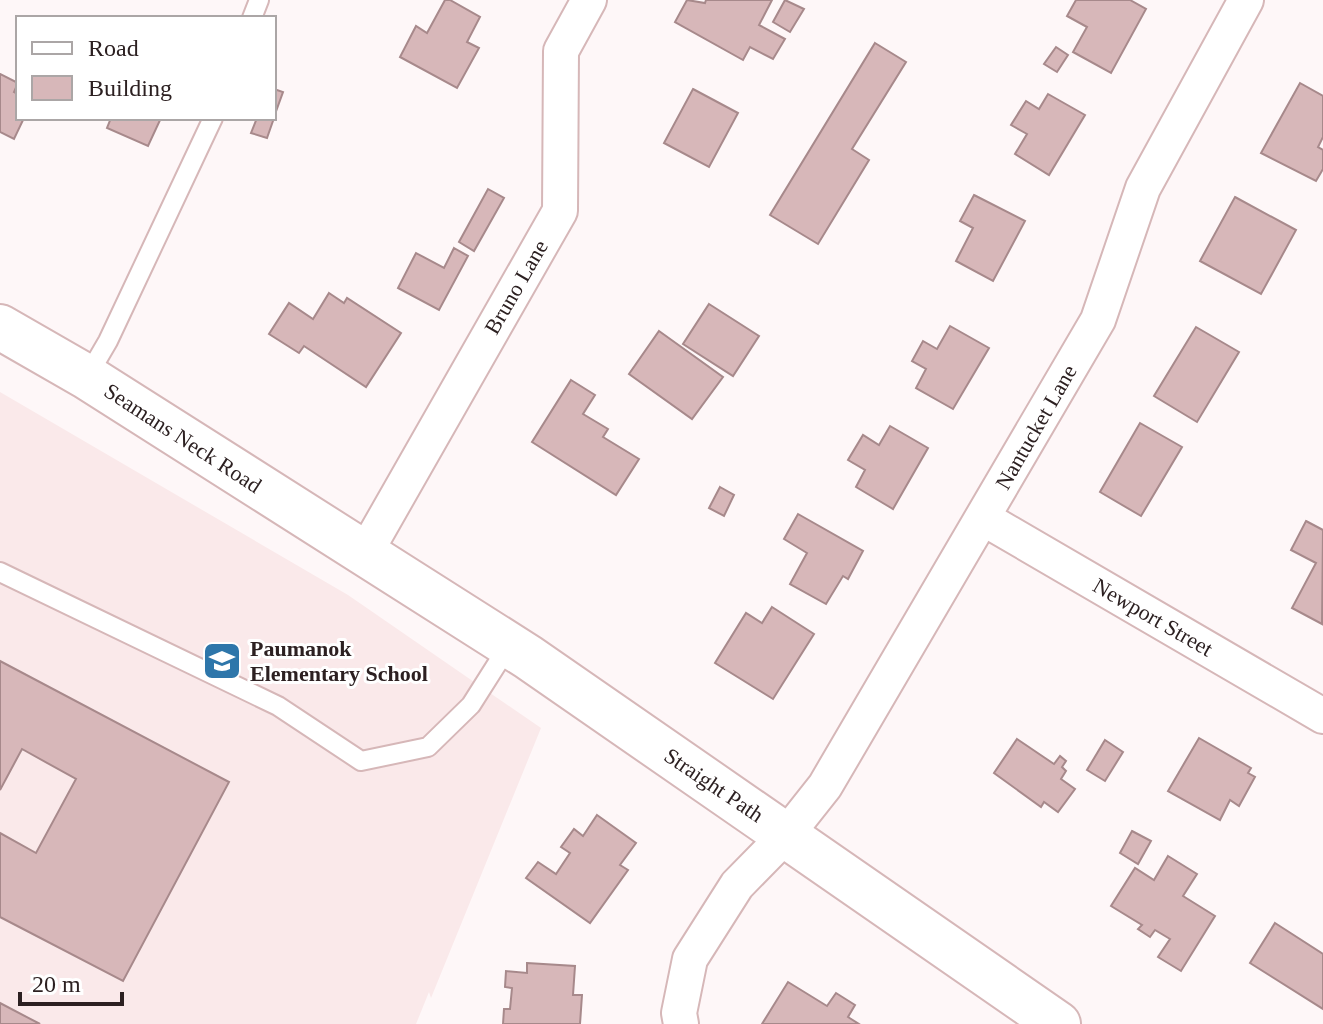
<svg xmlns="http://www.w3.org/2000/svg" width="1323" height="1024" font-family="Georgia,serif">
	<rect width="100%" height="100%" fill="#fef7f8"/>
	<path fill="#fae9ea" d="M0,392L348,595L541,728L431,998L429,992L416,1024H0Z"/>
	<g fill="#d7b7b9" stroke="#a7898b" stroke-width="2">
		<path d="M445,0H450L480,17L467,42L479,48L457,88L400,57L416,26L427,33Z"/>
		<path d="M687,0L705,3L706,0H772L759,25L785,39L773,59L750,47L743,60L675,22Z"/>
		<path d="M785,0L804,9L790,32L773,22Z"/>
		<path d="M1076,0H1130L1146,9L1111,73L1073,52L1087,27L1067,16Z"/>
		<path d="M875,43L906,62L852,149L869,160L818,244L770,215Z"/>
		<path d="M1056,47L1068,55L1057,72L1044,64Z"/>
		<path d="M0,74L18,83L14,92L18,94V118H24L14,139L0,132Z"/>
		<path d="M1300,83L1323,96V137L1318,147L1323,150V169L1316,181L1261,153Z"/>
		<path d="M274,89L283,92L274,117Z"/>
		<path d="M693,89L738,113L709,167L664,143Z"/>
		<path d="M1048,94L1085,115L1049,175L1015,154L1027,134L1011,125L1026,101L1039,109Z"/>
		<path d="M111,118H161L148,146L107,128Z"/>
		<path d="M257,118H274L267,138L251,133Z"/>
		<path d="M488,189L504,198L474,251L459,242Z"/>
		<path d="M974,195L1025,221L993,281L956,261L973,228L960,221Z"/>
		<path d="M1235,197L1296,230L1261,294L1200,261Z"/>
		<path d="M454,248L468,256L439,310L398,288L416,253L444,268Z"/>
		<path d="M329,293L344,303L347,298L401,333L366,387L304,346L299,353L269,334L289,303L313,319Z"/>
		<path d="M709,304L759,336L733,376L683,344Z"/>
		<path d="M950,326L989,348L953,409L916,388L926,369L912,361L923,341L937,349Z"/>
		<path d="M1196,327L1239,352L1197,422L1154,396Z"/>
		<path d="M659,331L723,377L692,419L629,374Z"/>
		<path d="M571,380L595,395L583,414L608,429L603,437L639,459L616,495L532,442Z"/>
		<path d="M1140,423L1182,447L1141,516L1100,492Z"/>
		<path d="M890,426L928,448L893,509L856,487L865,470L848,460L863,435L879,445Z"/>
		<path d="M720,487L734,495L724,516L709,508Z"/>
		<path d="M798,514L863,551L848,579L843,576L826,604L790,584L807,553L784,539Z"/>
		<path d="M1306,521L1323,530L1322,624L1292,608L1316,563L1291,550Z"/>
		<path d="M772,607L814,634L773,699L715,663L746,613L762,623Z"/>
		<path d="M0,661L229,782L123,981L0,917V833L36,853L76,779L22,749L0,790Z"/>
		<path d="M1199,738L1251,768L1248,773L1255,777L1239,806L1230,800L1220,820L1168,791Z"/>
		<path d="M1017,739L1054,764L1060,756L1066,761L1062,767L1066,771L1061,779L1075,789L1058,812L1044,802L1041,807L994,773Z"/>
		<path d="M1105,740L1123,752L1105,781L1087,770Z"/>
		<path d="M597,815L636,843L620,865L628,870L590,923L526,878L538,862L556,874L570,853L561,847L574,829L583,836Z"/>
		<path d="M1132,831L1151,841L1138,864L1120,853Z"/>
		<path d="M1168,856L1197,874L1183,896L1215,916L1181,971L1158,957L1170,939L1155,930L1150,937L1138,929L1142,925L1111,906L1135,868L1154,880Z"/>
		<path d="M1275,923L1323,954V1009L1250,963Z"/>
		<path d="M527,963L575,966L573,995H582L580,1024H503L504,1009H510L512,988L505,987L506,971L527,973Z"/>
		<path d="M788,982L827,1006L836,993L855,1005L848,1017L859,1024H762Z"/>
		<path d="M0,1003L40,1024H0Z"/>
	</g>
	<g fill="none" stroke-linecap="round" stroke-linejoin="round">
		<defs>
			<g id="service">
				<path d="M252,18L259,0"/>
				<path d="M87,377L108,341L213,118"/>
				<path d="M0,572L278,706L361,761L428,747L471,705L509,645"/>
			</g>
			<g id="minor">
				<path d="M983,518L1323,716"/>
				<path d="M365,553L560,211L561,51L589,0"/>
				<path d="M681,1024L679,1013L690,959L737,885L787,834L825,786L1098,320L1143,188L1246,0"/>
			</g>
			<path id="secondary" d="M0,327L87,377L528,657L1058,1024"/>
		</defs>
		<use href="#service" stroke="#d6b7b8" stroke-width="22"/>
		<use href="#minor" stroke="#d6b7b8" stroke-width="38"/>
		<use href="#secondary" stroke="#d6b7b8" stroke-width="48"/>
		<use href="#service" stroke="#fff" stroke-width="18"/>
		<use href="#minor" stroke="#fff" stroke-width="34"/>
		<use href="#secondary" stroke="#fff" stroke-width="44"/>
	</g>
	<defs>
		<symbol id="school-square" viewBox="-11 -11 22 22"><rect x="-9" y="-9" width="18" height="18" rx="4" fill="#2e76aa" stroke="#fff"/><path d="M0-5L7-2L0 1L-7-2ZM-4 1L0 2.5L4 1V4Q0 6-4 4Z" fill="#fff"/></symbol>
	</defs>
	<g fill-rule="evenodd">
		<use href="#school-square" x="200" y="639" width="44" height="44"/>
	</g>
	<g text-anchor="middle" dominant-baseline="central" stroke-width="6" stroke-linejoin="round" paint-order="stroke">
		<g font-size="22" fill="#2c2021" stroke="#fff">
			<text transform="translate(516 287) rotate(-60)">Bruno Lane</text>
			<text transform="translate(1036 427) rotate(-60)">Nantucket Lane</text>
			<text transform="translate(183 438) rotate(33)">Seamans Neck Road</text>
			<text transform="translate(1153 617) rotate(30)">Newport Street</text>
			<text transform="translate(714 785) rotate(34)">Straight Path</text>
		</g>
		<g font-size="22" font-weight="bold" fill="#2c2021" stroke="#fff" text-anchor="start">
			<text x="250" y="648">Paumanok<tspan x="250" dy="25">Elementary School</tspan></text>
		</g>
	</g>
	<rect x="16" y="16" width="260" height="104" fill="#ffffff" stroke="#aba6a6" stroke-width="2"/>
	<rect x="32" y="42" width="40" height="12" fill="#ffffff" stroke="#aba6a6" stroke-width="2"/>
	<text x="88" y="56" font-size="24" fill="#2c2021">Road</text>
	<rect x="32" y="76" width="40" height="24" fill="#d7b7b9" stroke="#aba6a6" stroke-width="2"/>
	<text x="88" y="96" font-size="24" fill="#2c2021">Building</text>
	<path d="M20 992v12h102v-12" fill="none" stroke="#2c2021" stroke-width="4"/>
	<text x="32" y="992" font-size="24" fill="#2c2021" stroke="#ffffff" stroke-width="6" paint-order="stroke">20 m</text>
</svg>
